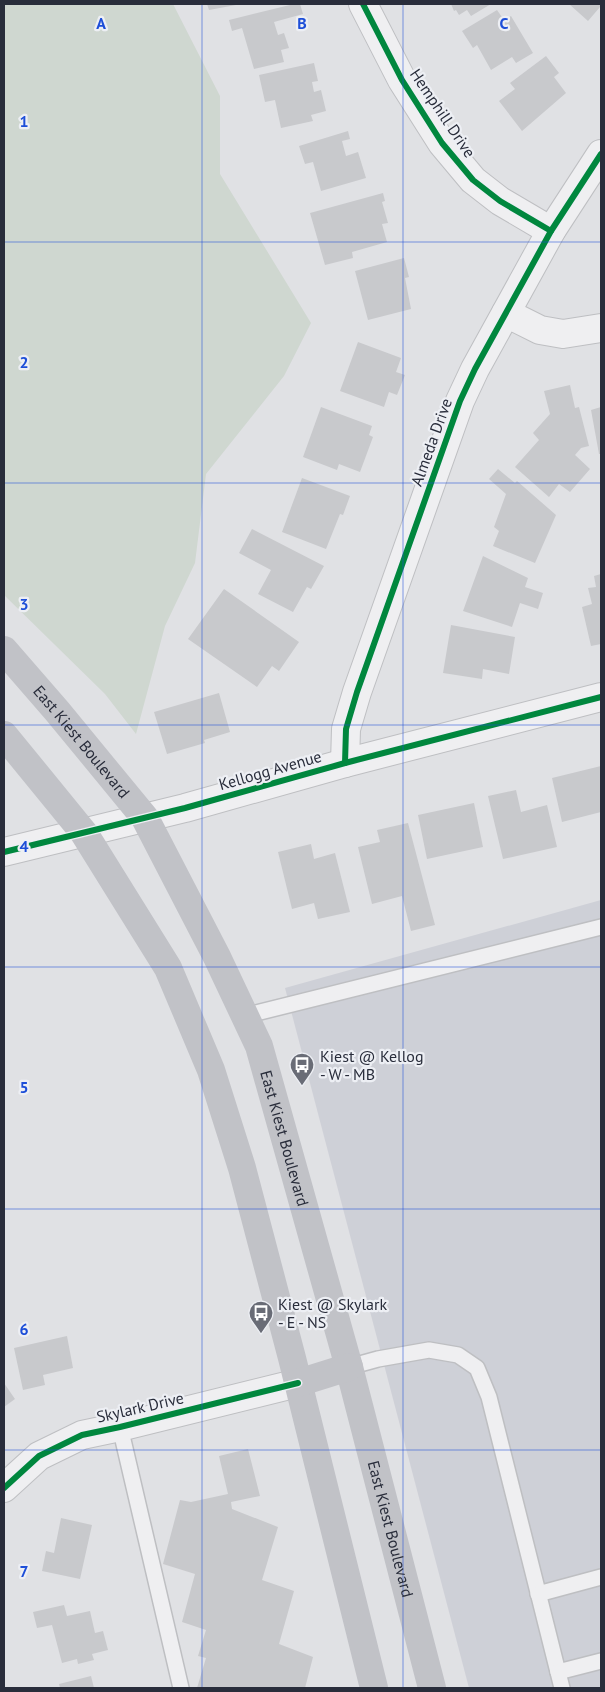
<svg xmlns="http://www.w3.org/2000/svg" width="605" height="1692" font-family="'PT Sans',sans-serif">
	<rect width="100%" height="100%" fill="#e0e1e4"/>
	<path fill="#ced0d7" d="M601,900V1688H469L285,988Z"/>
	<path fill="#cfd7d0" d="M4,4H173L220,96V174L311,323L284,376L206,474L195,563L165,626L136,734L105,694L4,595Z"/>
	<g fill="#c8c9cc">
		<path d="M207,4H236V5L209,10Z"/>
		<path d="M294,4H300L303,14L274,22L278,35L284,33L289,48L281,50L284,62L254,69L242,28L232,31L229,20Z"/>
		<path d="M451,4H491L471,16L467,10L459,15L456,10L454,11Z"/>
		<path d="M569,4H601V8L600,7L588,21Z"/>
		<path d="M497,10L504,20L511,16L533,53L516,63L512,57L491,70L477,45L473,48L462,31Z"/>
		<path d="M546,56L559,73L554,77L566,93L522,131L499,101L515,89L510,83Z"/>
		<path d="M314,63L318,81L312,82L314,92L321,90L326,111L311,115L313,121L281,128L275,100L265,102L259,75Z"/>
		<path d="M348,131L350,139L342,141L346,156L358,152L366,178L321,191L313,162L305,164L299,146Z"/>
		<path d="M383,193L385,201L382,202L388,223L382,224L387,242L352,252L353,258L325,265L310,213Z"/>
		<path d="M404,258L409,277L405,278L411,309L368,320L355,271Z"/>
		<path d="M358,342L401,358L396,372L405,375L397,395L389,392L384,407L340,391Z"/>
		<path d="M570,385L575,408L579,407L589,446L581,448L575,455L590,469L570,492L559,484L549,497L515,467L539,440L533,433L550,414L544,391Z"/>
		<path d="M321,407L372,426L369,435L373,437L360,472L339,464L337,470L303,457Z"/>
		<path d="M601,407V454H599L591,410Z"/>
		<path d="M498,469L515,483L517,481L556,515L535,563L493,546L499,531L494,527L506,494L489,479Z"/>
		<path d="M302,478L350,496L343,515L340,514L326,549L282,532Z"/>
		<path d="M252,529L324,566L311,589L307,587L293,612L258,594L271,570L239,553Z"/>
		<path d="M483,556L528,578L525,587L543,593L538,609L520,603L512,627L463,611Z"/>
		<path d="M601,574V644L591,646L582,607L592,604L588,588L596,587L594,576Z"/>
		<path d="M224,589L299,642L279,671L272,666L257,687L188,639Z"/>
		<path d="M451,625L515,637L509,674L483,669L482,679L443,673Z"/>
		<path d="M219,693L230,732L204,740L205,743L167,754L154,712Z"/>
		<path d="M601,766V812L562,822L552,778Z"/>
		<path d="M516,790L521,812L547,805L557,847L503,859L488,796Z"/>
		<path d="M474,803L483,847L427,859L418,815Z"/>
		<path d="M408,823L435,925L411,931L402,896L372,904L358,847L380,842L377,830Z"/>
		<path d="M311,844L314,859L335,853L350,912L318,919L314,903L292,909L278,852Z"/>
		<path d="M67,1336L73,1368L43,1375L45,1385L23,1390L14,1348Z"/>
		<path d="M4,1383L15,1399L4,1407Z"/>
		<path d="M248,1449L260,1496L231,1502L232,1509L278,1527L262,1580L294,1591L279,1644L313,1657L305,1688H197L206,1658L198,1656L206,1630L182,1622L195,1574L163,1564L180,1500L191,1502L228,1494L219,1456Z"/>
		<path d="M61,1518L92,1525L80,1579L42,1571L46,1551L54,1553Z"/>
		<path d="M64,1605L67,1616L90,1611L95,1633L103,1631L108,1650L92,1654L94,1660L78,1664L77,1659L62,1663L52,1625L37,1628L33,1612Z"/>
		<path d="M91,1676L94,1688H60L59,1684Z"/>
	</g>
	<g fill="none" stroke-linecap="round" stroke-linejoin="round">
		<defs>
			<g id="lane">
				<path d="M244,1016L601,927"/>
				<path d="M349,1367L378,1359L429,1350L458,1355L477,1368L489,1397L562,1688"/>
				<path d="M120,1427L181,1688"/>
				<path d="M538,1594L601,1577"/>
				<path d="M558,1672L601,1661"/>
			</g>
			<g id="street">
				<path d="M363,4L402,80L442,143L473,180L500,201L551,231"/>
				<path d="M506,313L540,330L563,334L601,328"/>
				<path d="M345,763L346,729L357,692L460,401L475,369L551,231L601,154"/>
				<path d="M4,852L185,808L345,763L601,697"/>
				<path d="M4,1488L39,1456L82,1435L120,1427L298,1383"/>
			</g>
		</defs>
		<use href="#lane" stroke="#bebfc2" stroke-width="18"/>
		<use href="#street" stroke="#bebfc2" stroke-width="30"/>
		<use href="#lane" stroke="#efeff1" stroke-width="15"/>
		<use href="#street" stroke="#efeff1" stroke-width="28"/>
		<g stroke="#c1c2c7" stroke-width="28">
			<path id="s1" d="M4,650L57,711L145,818L217,957L259,1046L349,1367L432,1688"/>
			<path d="M4,735L84,833L168,968L211,1070L242,1168L292,1358L374,1688"/>
			<path d="M298,1383L349,1367"/>
		</g>
		<defs>
			<g id="cycleway">
				<path d="M363,4L402,80L442,143L473,180L500,201L551,231"/>
				<path d="M345,763L346,729L357,692L460,401L475,369L551,231L601,154"/>
				<path d="M4,852L185,808L345,763L601,697"/>
				<path d="M4,1488L39,1456L82,1435L120,1427L298,1383"/>
			</g>
		</defs>
		<use href="#cycleway" stroke="#edeff4" stroke-width="9"/>
		<use href="#cycleway" stroke="#00873e" stroke-width="6"/>
	</g>
	<path fill="none" stroke="#1d4ed8" stroke-width="1" stroke-opacity="0.55" d="M202,4V1688M403,4V1688M4,242H601M4,483H601M4,725H601M4,967H601M4,1209H601M4,1450H601"/>
	<defs>
		<symbol id="bus-pin" viewBox="-11 -11 22 30"><path d="M0 17L-7.5 6A9.5 9.5 0 1 1 7.5 6Z" fill="#696c76" stroke="#edeff4"/><path d="M-5-6H5V4H4V6H2V4H-2V6H-4V4H-5ZM-3.5-4V0h7V-4ZM-3.5 1.2v1.5H-2V1.2ZM2 1.2v1.5H3.5V1.2Z" fill="#fff"/></symbol>
	</defs>
	<g fill-rule="evenodd">
		<use href="#bus-pin" x="288" y="1051" width="28" height="38"/>
		<use href="#bus-pin" x="247" y="1299" width="28" height="38"/>
	</g>
	<g text-anchor="middle" dominant-baseline="central" stroke-width="4.5" stroke-linejoin="round" paint-order="stroke">
		<g font-size="16" fill="#292d3b" stroke="#edeff4">
			<text transform="translate(443 113) rotate(56)">Hemphill Drive</text>
			<text transform="translate(431 442) rotate(-70)">Almeda Drive</text>
			<text stroke="none"><textPath href="#s1" startOffset="120">East Kiest Boulevard</textPath></text>
			<text transform="translate(270 770) rotate(-16)">Kellogg Avenue</text>
			<text stroke="none"><textPath href="#s1" startOffset="570">East Kiest Boulevard</textPath></text>
			<text transform="translate(140 1407) rotate(-13)">Skylark Drive</text>
			<text stroke="none"><textPath href="#s1" startOffset="975">East Kiest Boulevard</textPath></text>
		</g>
		<g font-size="16" fill="#292d3b" stroke="#edeff4" text-anchor="start">
			<text x="320" y="1056">Kiest @ Kellog<tspan x="320" dy="18">- W - MB</tspan></text>
			<text x="278" y="1304">Kiest @ Skylark<tspan x="278" dy="18">- E - NS</tspan></text>
		</g>
	</g>
	<g font-size="16" text-anchor="middle" font-weight="bold" fill="#1d4ed8" stroke="#edeff4" stroke-width="4.5" stroke-linejoin="round" paint-order="stroke">
		<text x="101" y="29">A</text>
		<text x="302" y="29">B</text>
		<text x="504" y="29">C</text>
		<text x="24" y="127">1</text>
		<text x="24" y="368">2</text>
		<text x="24" y="610">3</text>
		<text x="24" y="852">4</text>
		<text x="24" y="1093">5</text>
		<text x="24" y="1335">6</text>
		<text x="24" y="1577">7</text>
	</g>
	<rect width="605" height="1692" fill="none" stroke="#292d3b" stroke-width="10"/>
</svg>
